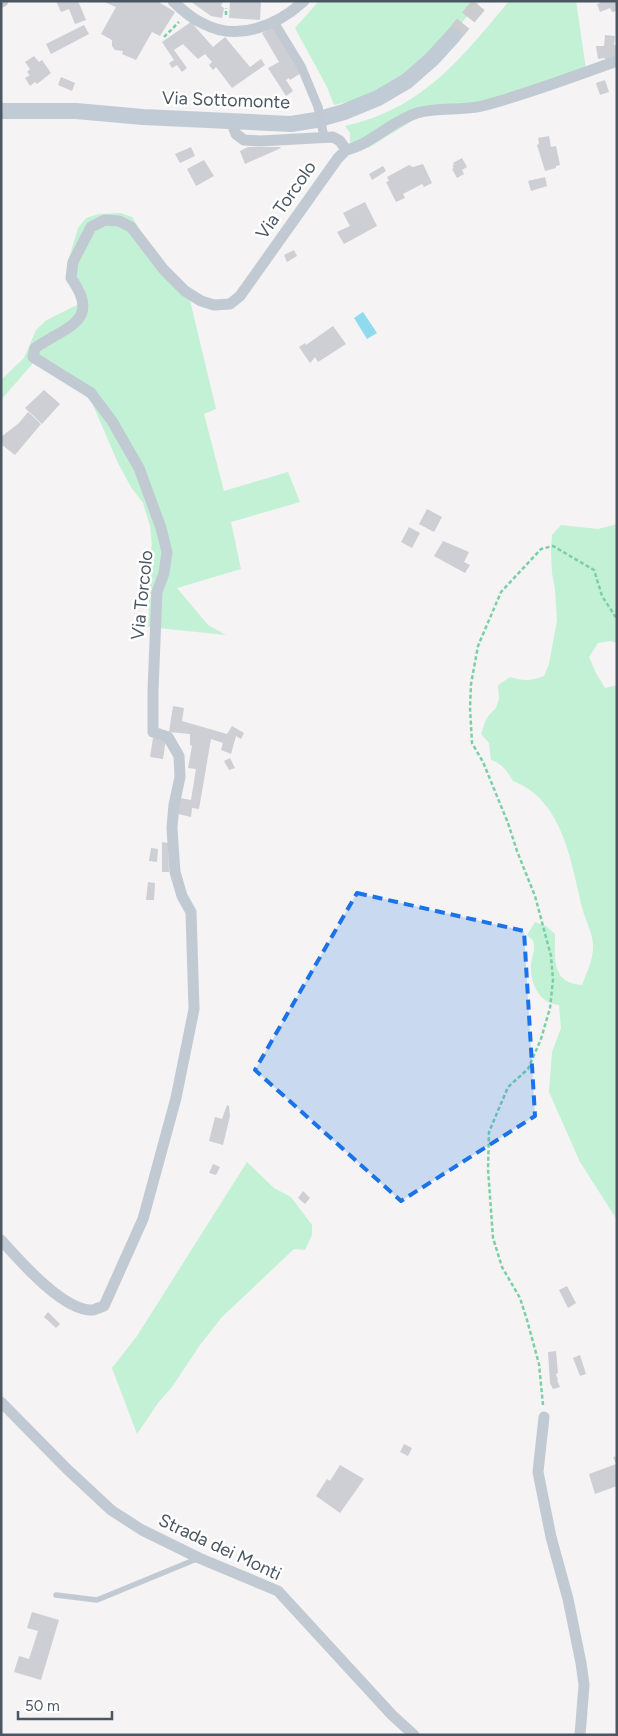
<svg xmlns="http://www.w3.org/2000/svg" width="618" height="1736" font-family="Figtree,sans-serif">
	<rect width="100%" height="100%" fill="#f5f3f3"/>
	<g fill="#c3f1d5">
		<path d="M319,1H480L454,32L414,70L362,99L334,105L327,87L295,28Z"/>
		<path d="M509,1H576L587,76L523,99L425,113L368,148L350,142V133L345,126C422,109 461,59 509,1Z"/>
		<path d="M121,213L132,217L147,242L189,296L216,409L204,414L224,491L288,472L300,502L231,522L241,569L177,588L208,625L226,635L148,627L150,584L144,578L152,545L150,526L143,503L131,487L118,463L90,398L34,362L1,400V380L24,358L36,330L45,321L77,305L79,297L68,279L67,265L78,228L86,218L99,214Z"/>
		<path d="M617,524V643L611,641L598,643L589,657L596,673L605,688L617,685V1220L580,1162L549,1092L552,1052L561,1028L559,1005C539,1003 530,984 531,964C532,957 536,948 533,941C531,938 529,937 527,935L535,922L546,926L555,934C555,959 551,983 582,985C587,972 594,958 593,944C592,931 585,920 582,907C571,862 563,800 513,781C507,771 503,764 491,760L489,743L481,734L485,722L489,715L496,708L499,699L498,685L510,677C523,681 532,681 544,676L549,664L557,621L555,589L552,573L551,549L552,535L561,525L598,529Z"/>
		<path d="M247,1162L274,1188L291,1197L312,1225V1235L305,1250L294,1249L222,1317L200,1345L172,1387L158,1403L137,1434L112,1368L137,1336Z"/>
	</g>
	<path fill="#90daee" d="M363,312L377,333L367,339L354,318Z"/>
	<g fill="#cdcfd5">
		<path d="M56,1H78L86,20L75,24L69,9L61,12Z"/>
		<path d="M102,1H157L175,12L160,36L152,32L136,60L122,54L123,51L115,50L112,46V40L101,34L116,7Z"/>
		<path d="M190,1H223L221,6L224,8L222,18L211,16Z"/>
		<path d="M230,1H261L260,20L229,18Z"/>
		<path d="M599,1H617V11L612,12L610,8L600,12L597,4L600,3Z"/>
		<path d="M191,22L213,47L225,37L250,67L261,59L265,65L232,88L216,67L213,70L209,65L212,62L205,54L198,59L183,44L174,50L187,68L182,72L177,65L172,68L169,63L174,60L162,42Z"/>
		<path d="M84,25L89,34L51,54L46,44Z"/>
		<path d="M274,26L301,73L290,80L289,78L286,80L293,91L286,96L268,68L279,62L262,33Z"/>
		<path d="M605,35L615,36L614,45H617V58L605,62V58L598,59L596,46H604Z"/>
		<path d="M34,56L39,62L42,60L51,73L37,84L35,82L30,86L25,78L30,75L27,72L30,69L25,62Z"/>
		<path d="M61,77L75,83L72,91L58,85Z"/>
		<path d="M605,80L609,92L600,95L596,83Z"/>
		<path d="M549,136L551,147L556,146L560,165L556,166V168L545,171L537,145L539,144L538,138Z"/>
		<path d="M191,147L195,156L180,163L175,154Z"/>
		<path d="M248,147H280L281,148L245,164L240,151Z"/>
		<path d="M462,158L467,167L462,170L464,174L457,178L452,169L454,168L452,166L454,165L453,163Z"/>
		<path d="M204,160L214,176L196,186L187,169Z"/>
		<path d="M423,164L432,183L424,187L422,184L403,194L405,198L396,202L386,182L389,181L387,177L409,165L413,167Z"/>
		<path d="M383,166L386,171L372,180L369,174Z"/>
		<path d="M545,177L547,186L531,191L528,181Z"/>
		<path d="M365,202L377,226L344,244L337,232L350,226L343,213Z"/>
		<path d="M294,250L297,256L287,262L284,255Z"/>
		<path d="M333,326L346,344L318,362L315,357L310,363L299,347L305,343L306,345Z"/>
		<path d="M44,390L60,404L42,424L25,408Z"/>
		<path d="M28,412L41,424L15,455L1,444V437L19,423Z"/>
		<path d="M427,509L442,517L434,532L419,524Z"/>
		<path d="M409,527L420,533L412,548L401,542Z"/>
		<path d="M443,541L469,552L464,562L470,565L465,573L434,556Z"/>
		<path d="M173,706L184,708L182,721L227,734L232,726L244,733L241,739L236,736L231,754L221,750L223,743L211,739L199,809L192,808L191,817L178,814L180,798L191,800L196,769L188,768L192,746L190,745V734L169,732Z"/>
		<path d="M153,738L166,739L163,759L150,757Z"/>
		<path d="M230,758L235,768L229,770L224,761Z"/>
		<path d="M162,842L168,843L169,872H162Z"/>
		<path d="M151,848L158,849L157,862L149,861Z"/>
		<path d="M148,882L155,883L154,900H146Z"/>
		<path d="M227,1105L229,1106L230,1116L223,1145L209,1141L215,1117L222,1119Z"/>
		<path d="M213,1164L220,1167L216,1175L209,1173Z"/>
		<path d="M303,1191L310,1198L305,1204L298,1198Z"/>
		<path d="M567,1286L576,1303L568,1308L559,1290Z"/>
		<path d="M48,1312L60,1324L56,1328L44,1317Z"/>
		<path d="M556,1351L558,1373L556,1374L558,1380H557L560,1387L553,1389L550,1383L548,1352Z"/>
		<path d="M580,1355L586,1374L580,1376L573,1358Z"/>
		<path d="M404,1444L412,1448L408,1456L400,1452Z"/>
		<path d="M617,1456V1486L595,1494L589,1474L616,1464L613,1457Z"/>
		<path d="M340,1465L364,1479L340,1513L316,1496L327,1479L330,1481Z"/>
		<path d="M32,1612L59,1620L41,1680L14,1672L19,1656L29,1659L38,1631L27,1628Z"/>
	</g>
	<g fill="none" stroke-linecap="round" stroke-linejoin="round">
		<path stroke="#caccce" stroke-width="16" stroke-dasharray="16 8" stroke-linecap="butt" d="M453,36L482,1"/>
		<g stroke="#7ad0a6" stroke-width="2.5" stroke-dasharray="4 2.5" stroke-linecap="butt">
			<path d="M226,15V8"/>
			<path d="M164,37L179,22"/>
			<path d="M543,1405L539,1364L527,1320L520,1298L502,1267L493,1238L488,1169L489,1132L508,1087L528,1069L541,1039L550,1008L553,980L551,956L535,896L517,851L508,823L483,762L472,743L470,708L471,684L478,646L501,592L541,549L553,546L594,570L602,596L617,619"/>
		</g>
		<path stroke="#c1cad2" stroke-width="5.5" d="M56,1595L97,1600L199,1558"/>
		<path stroke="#c1cad2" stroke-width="9" d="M274,22L301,66L318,107"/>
		<g stroke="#c1cad2" stroke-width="11">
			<path d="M173,1C182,10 192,19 204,24C238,42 278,25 304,1"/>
			<path d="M1,2L3,1"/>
			<path d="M346,150C372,144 391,121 417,113C438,107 461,111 482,106C528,94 572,77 617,61"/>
			<path d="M1,1240C19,1260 64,1312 93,1310C96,1309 101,1307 104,1306L143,1219L176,1098L194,1009L191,912L182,896L175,872L173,844L172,827L174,805L180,777L179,756L168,737L153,732V690L157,592L164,573L167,552L161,528L139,468L112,421L91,393L33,357L35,348C67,326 102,321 71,278L73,262L91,227L105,220L119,221L131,227L164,270L185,291L201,301L214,305L230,304L240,296L338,158L346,150L340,141L333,137L260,141L244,140L236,134L231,121"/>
			<path d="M1,1402L67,1469L111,1510L142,1530L199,1558L278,1591L392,1715L414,1735"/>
			<path d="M544,1417L538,1472L551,1537L568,1599L581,1663L584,1685L580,1735"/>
		</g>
		<path stroke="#c1cbd6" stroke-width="16" d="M1,111H76L143,117L291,124L316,120L344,112L378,98L407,81L432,59L453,36"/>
		<path stroke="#c1cad2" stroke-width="9" d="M318,107L324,137"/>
	</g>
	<path fill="#1a73e8" fill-opacity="0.2" stroke="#1a73e8" stroke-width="4" stroke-dasharray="10 6" stroke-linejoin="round" d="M357,893L524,931L535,1116L401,1201L255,1070Z"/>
	<g text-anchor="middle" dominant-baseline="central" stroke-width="5" stroke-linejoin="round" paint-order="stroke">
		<g font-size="18" fill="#4a5661" stroke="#fff">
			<text transform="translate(226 100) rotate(2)">Via Sottomonte</text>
			<text transform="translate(286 200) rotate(-55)">Via Torcolo</text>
			<text transform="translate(142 595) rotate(-84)">Via Torcolo</text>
			<text transform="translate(220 1547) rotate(25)">Strada dei Monti</text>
		</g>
	</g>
	<rect width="618" height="1736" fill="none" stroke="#4a5661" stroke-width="5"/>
	<path d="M18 1711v8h94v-8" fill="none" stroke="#4a5661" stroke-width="2.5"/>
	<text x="25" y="1711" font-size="15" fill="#4a5661" stroke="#ffffff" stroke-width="4" paint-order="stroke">50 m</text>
</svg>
